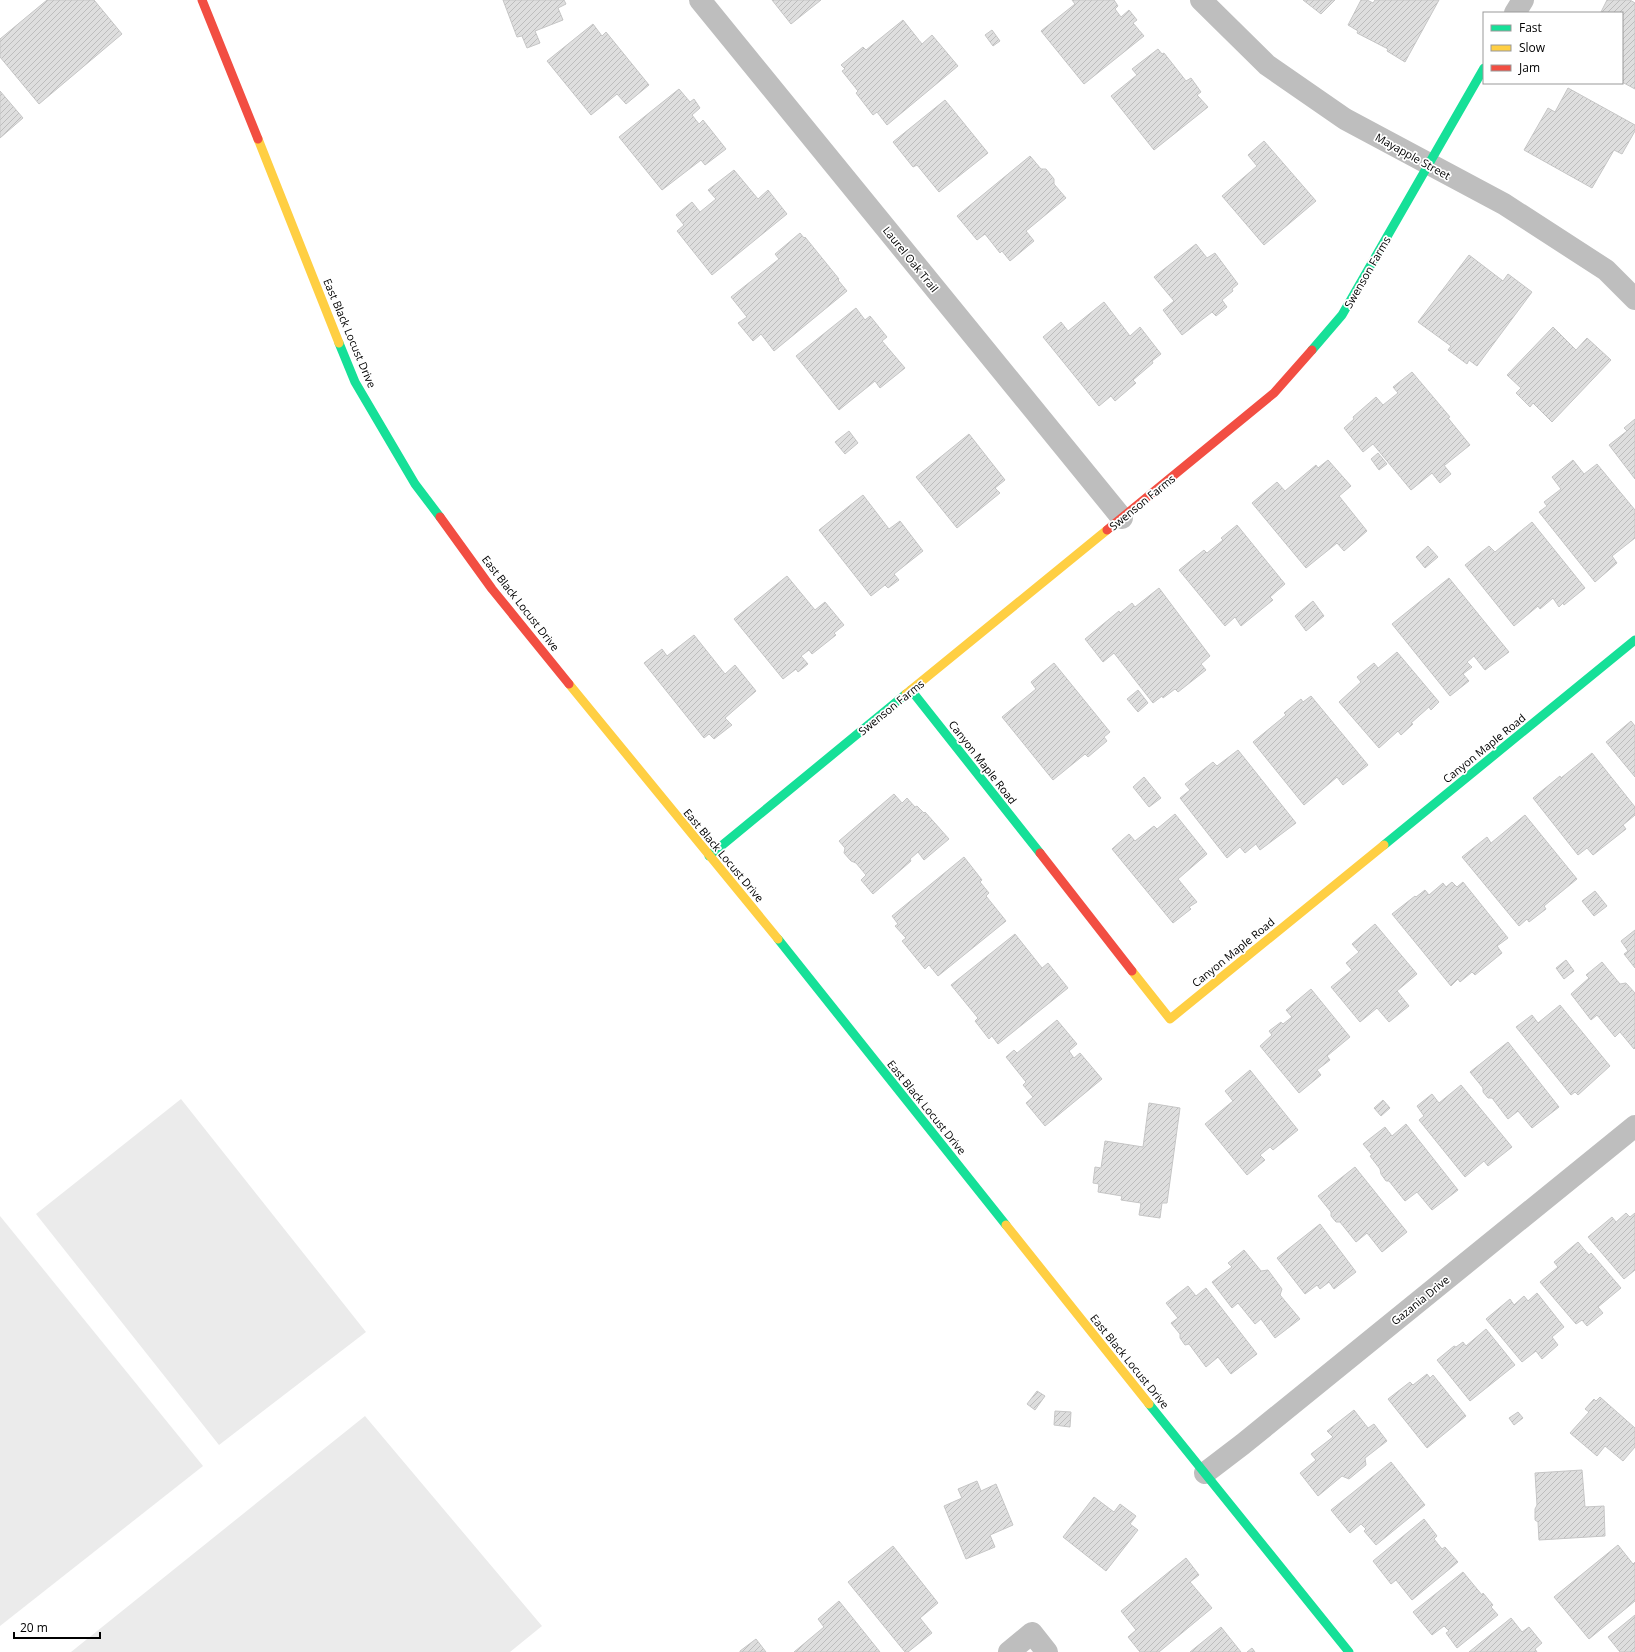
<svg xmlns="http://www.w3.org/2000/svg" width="1635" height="1652" font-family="'Open Sans',sans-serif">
	<defs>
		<pattern id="building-hatch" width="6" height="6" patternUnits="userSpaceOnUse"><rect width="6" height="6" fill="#dedede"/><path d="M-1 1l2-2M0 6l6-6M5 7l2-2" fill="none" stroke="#bdbdbd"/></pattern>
	</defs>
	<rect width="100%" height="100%" fill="#fff"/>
	<g fill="#ebebeb">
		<path d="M181,1099L366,1332L219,1445L36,1214Z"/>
		<path d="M0,1216L203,1466L0,1626Z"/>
		<path d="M365,1416L542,1626L510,1652H71Z"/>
	</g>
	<g fill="url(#building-hatch)" stroke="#c6c6c6">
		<path d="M47,0H94L122,34L39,104L0,57V39Z"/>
		<path d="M503,0H564L566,4L558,8L563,20L535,31L540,43L527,48L522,36L517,37Z"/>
		<path d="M772,0H821L791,24Z"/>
		<path d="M1072,0H1114L1118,6L1115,9L1121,17L1129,10L1137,20L1133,23L1144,36L1084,84L1041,31L1075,4Z"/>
		<path d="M1303,0H1335L1321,14Z"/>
		<path d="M1361,0H1367L1373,3L1375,0H1439L1405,62L1387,51L1388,49L1357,33L1358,31L1348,25Z"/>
		<path d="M1607,0H1630L1635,3V89L1622,82V13L1601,12Z"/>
		<path d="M903,20L922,44L932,35L958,66L887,125L877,112L873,115L856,93L858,91L842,71L845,69L841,65L863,47L866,50Z"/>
		<path d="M593,24L602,36L606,32L649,85L626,104L617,94L591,115L547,61Z"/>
		<path d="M992,30L1000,41L993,46L985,35Z"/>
		<path d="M1158,49L1162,54L1164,53L1186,81L1191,78L1201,92L1197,95L1208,107L1154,150L1111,96L1137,75L1132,69Z"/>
		<path d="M1568,88L1635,125V131L1622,154L1614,150L1592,188L1524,150L1548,108L1555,112Z"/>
		<path d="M679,89L690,102L694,99L700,108L692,115L699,124L703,120L726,149L705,165L701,160L662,190L619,137Z"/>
		<path d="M0,91L23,118L0,138Z"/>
		<path d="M945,100L988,153L939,192L917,165L913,167L893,142Z"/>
		<path d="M1264,141L1316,201L1264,245L1222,196L1257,166L1248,155Z"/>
		<path d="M1030,156L1041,169H1046L1054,179V184L1066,198L1026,231L1034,241L1010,261L1002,251L1000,253L985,234L977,240L957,216Z"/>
		<path d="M734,170L758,199L768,190L787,214L712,275L677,231L684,225L676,215L692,202L700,212L716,199L708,190Z"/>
		<path d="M800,233L804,238L805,237L839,279L838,280L847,291L774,351L761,334L753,341L738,323L747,317L731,297L779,259L775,254Z"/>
		<path d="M1196,244L1207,258L1215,253L1238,284L1232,289L1233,291L1222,300L1227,307L1216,316L1212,312L1182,335L1163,310L1174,301L1154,277Z"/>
		<path d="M1469,255L1503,281L1508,274L1532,292L1477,366L1469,360L1467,364L1448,350L1451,346L1418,322Z"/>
		<path d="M1104,302L1130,336L1140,327L1161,354L1152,361L1153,363L1133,380L1136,383L1115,401L1111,396L1099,406L1043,337L1061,322L1068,331Z"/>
		<path d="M856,308L865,320L870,316L887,337L882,341L905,368L880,388L875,381L839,410L796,356Z"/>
		<path d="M1553,327L1576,350L1587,338L1611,360L1552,422L1533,403L1530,407L1516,393L1521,388L1507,375Z"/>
		<path d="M1412,372L1450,417L1448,418L1470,445L1445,465L1443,464L1451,474L1440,483L1432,473L1411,490L1373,444L1363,452L1344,428L1354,419L1353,417L1376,397L1383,405L1398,393L1393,387Z"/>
		<path d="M1635,419V479L1609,445L1627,431L1624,428Z"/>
		<path d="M849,431L858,443L845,454L835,442Z"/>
		<path d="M969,434L1005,480L995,488L1000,493L957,528L916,477Z"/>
		<path d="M1378,453L1387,464L1379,470L1371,459Z"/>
		<path d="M1328,460L1351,486L1339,496L1367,531L1344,551L1337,543L1306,568L1252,503L1277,482L1285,491L1316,465L1318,468Z"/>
		<path d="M1573,460L1584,474L1597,464L1635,510V538L1612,556L1617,563L1595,582L1539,512L1547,506L1544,502L1561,489L1552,477Z"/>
		<path d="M863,495L889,529L900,521L923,551L894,574L899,580L888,588L885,585L871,596L819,530Z"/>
		<path d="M1532,522L1585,588L1564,605L1563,603L1559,607L1553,598L1540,609L1538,606L1514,626L1465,565L1489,546L1495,552Z"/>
		<path d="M1237,525L1285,584L1270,597L1273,600L1241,626L1235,617L1225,626L1179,570L1204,550L1207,553L1223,540L1221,538Z"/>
		<path d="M1428,546L1438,557L1425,568L1416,557Z"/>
		<path d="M787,576L815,610L825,602L844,625L834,633L836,635L812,654L809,650L801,656L808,664L798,672L796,669L783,679L734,619Z"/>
		<path d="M1449,578L1509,652L1485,670L1474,656L1467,662L1472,667L1463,674L1469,681L1450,696L1392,624Z"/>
		<path d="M1159,588L1210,656L1201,664L1206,670L1178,692L1175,689L1163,698L1162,696L1153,703L1114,653L1103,662L1085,639L1119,611L1120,613L1132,603L1135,607Z"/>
		<path d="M1313,601L1324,616L1306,631L1295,616Z"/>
		<path d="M694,635L725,674L735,665L756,691L725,718L732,725L714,739L709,734L704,738L644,663L662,649L667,656Z"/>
		<path d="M1397,652L1439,702L1431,710L1429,707L1411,723L1413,724L1401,735L1398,731L1379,748L1339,702L1361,682L1357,677L1374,663L1378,668Z"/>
		<path d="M1054,663L1110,732L1104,737L1107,741L1088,757L1085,754L1053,780L1002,717L1036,689L1031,682Z"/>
		<path d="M1138,690L1148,703L1138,712L1127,699Z"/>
		<path d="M1311,696L1368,765L1343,785L1337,777L1304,805L1253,742L1286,715L1284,713L1301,699L1303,702Z"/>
		<path d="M1631,721L1635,726V777L1606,742Z"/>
		<path d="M1238,750L1296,823L1260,850L1256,844L1245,853L1240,847L1227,858L1180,798L1190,790L1185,784L1213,762L1217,766Z"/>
		<path d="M1592,753L1635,807V815L1623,825L1626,829L1593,855L1587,848L1578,855L1533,798L1560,776L1561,778Z"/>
		<path d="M1144,777L1161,798L1149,807L1133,787Z"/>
		<path d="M894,794L902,803L907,798L915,807L917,806L924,813L925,812L949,839L924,860L918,852L910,859L911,861L873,894L861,880L866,875L856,863L851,861L844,853L845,848L839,841Z"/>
		<path d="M1175,814L1207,854L1178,879L1197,902L1189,907L1191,909L1173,923L1112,849L1129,834L1135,841L1154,826L1157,829Z"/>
		<path d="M1525,815L1577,879L1544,906L1546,909L1529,922L1527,919L1519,926L1462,857L1487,837L1491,843Z"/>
		<path d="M964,857L982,880L980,882L989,893L986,896L1006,921L938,976L929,965L925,969L902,941L906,938L895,926L898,924L892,916Z"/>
		<path d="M1452,882L1457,887L1463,882L1508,938L1497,946L1502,953L1475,975L1472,972L1460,982L1458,979L1451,986L1392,914L1415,896L1416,897L1425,890L1429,895L1443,883L1446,887Z"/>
		<path d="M1595,891L1607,906L1594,916L1582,901Z"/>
		<path d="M1375,924L1417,974L1397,991L1409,1006L1389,1022L1377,1008L1360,1022L1331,987L1352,970L1346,963L1359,952L1352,944Z"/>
		<path d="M1635,930V968L1624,954L1628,951L1621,941Z"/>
		<path d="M1015,934L1042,968L1048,963L1068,988L998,1044L992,1036L989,1039L975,1021L978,1018L951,985Z"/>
		<path d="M1566,960L1574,971L1564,979L1556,968Z"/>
		<path d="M1602,962L1620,984L1626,983L1635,993V1048L1634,1049L1620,1032L1615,1037L1597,1015L1591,1020L1571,994L1589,978L1586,975Z"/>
		<path d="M1311,989L1350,1037L1327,1056L1330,1060L1317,1070L1321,1075L1299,1093L1260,1046L1272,1035L1269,1031L1281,1022L1283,1024L1292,1017L1286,1010Z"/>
		<path d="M1560,1005L1610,1066L1578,1095L1575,1092L1571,1095L1516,1027L1532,1015L1538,1023Z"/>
		<path d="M1057,1020L1077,1044L1069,1051L1074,1058L1080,1053L1102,1079L1045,1126L1026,1103L1033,1097L1023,1085L1026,1082L1006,1057L1014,1050L1017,1053Z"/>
		<path d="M1508,1042L1559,1107L1532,1128L1518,1111L1508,1119L1492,1098H1488L1483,1092V1088L1470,1072Z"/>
		<path d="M1250,1070L1298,1130L1273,1150L1270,1147L1260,1155L1265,1160L1247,1175L1205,1124L1233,1101L1225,1091Z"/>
		<path d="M1461,1085L1512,1147L1488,1166L1484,1161L1465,1177L1419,1120L1424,1116L1417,1106L1432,1094L1439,1103Z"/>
		<path d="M1383,1100L1390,1108L1381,1116L1374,1108Z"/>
		<path d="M1149,1103L1180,1108L1167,1203H1162L1160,1218L1139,1215L1141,1203L1121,1200L1122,1196L1098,1192L1099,1184L1093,1183L1095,1167L1101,1168L1105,1141L1143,1147Z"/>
		<path d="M1406,1124L1458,1190L1432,1210L1417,1192L1405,1201L1389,1181H1386L1381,1174L1380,1169L1370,1156L1372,1155L1363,1144L1385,1127L1392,1136Z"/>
		<path d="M1355,1167L1407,1232L1382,1252L1367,1233L1356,1242L1340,1222H1336L1331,1216V1212L1318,1196Z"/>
		<path d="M1626,1213L1630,1217L1635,1213V1270L1624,1279L1588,1237L1612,1217L1616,1222Z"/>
		<path d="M1320,1224L1356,1272L1334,1289L1329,1282L1320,1289L1317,1285L1305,1294L1277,1258Z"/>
		<path d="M1578,1242L1589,1255L1591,1253L1621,1288L1598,1307L1603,1313L1587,1326L1582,1320L1576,1324L1540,1282L1558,1267L1554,1262Z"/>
		<path d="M1244,1250L1261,1271L1268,1270L1282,1289L1280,1295L1300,1319L1275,1338L1261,1319L1255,1324L1238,1303L1232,1308L1212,1282L1232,1267L1228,1263Z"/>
		<path d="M1188,1286L1196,1296L1206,1288L1257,1354L1231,1374L1218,1357L1206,1367L1189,1344L1185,1345L1180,1338V1334L1171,1323L1178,1318L1166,1303Z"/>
		<path d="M1537,1293L1564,1327L1552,1337L1558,1345L1542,1359L1536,1351L1522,1362L1486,1319L1510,1299L1514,1305L1524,1296L1528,1301Z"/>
		<path d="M1486,1329L1515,1365L1470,1401L1437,1360L1454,1346L1456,1347L1463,1342L1466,1346Z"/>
		<path d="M1427,1374L1430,1378L1433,1375L1466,1416L1427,1448L1388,1399L1410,1382L1413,1385Z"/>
		<path d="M1037,1391L1045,1396L1035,1410L1027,1404Z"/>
		<path d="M1600,1397L1635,1428V1447L1623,1461L1605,1446L1597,1456L1570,1433L1589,1412L1585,1409L1594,1399L1596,1401Z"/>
		<path d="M1354,1410L1368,1428L1374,1424L1387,1441L1365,1458L1366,1465L1349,1479L1342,1476L1318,1496L1300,1473L1316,1460L1311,1454L1333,1437L1327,1431Z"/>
		<path d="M1055,1411L1071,1412L1070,1427L1054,1425Z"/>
		<path d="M1518,1412L1523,1418L1514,1425L1509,1418Z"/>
		<path d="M1391,1462L1425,1505L1376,1545L1364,1531L1366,1529L1361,1524L1350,1533L1331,1510Z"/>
		<path d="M1582,1470L1585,1507L1604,1506L1605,1536L1539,1540L1538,1522L1535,1520V1509L1537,1505L1535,1473Z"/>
		<path d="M977,1481L981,1491L996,1484L1013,1525L990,1535L995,1547L966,1559L944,1506L962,1498L958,1489Z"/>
		<path d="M1094,1497L1114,1512L1120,1504L1136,1516L1130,1524L1138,1530L1106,1571L1063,1537Z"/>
		<path d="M1424,1519L1437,1536L1434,1539L1442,1549L1445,1547L1458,1562L1412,1600L1396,1580L1391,1584L1373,1561Z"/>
		<path d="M1618,1545L1633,1564L1635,1562V1601L1589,1639L1554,1597Z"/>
		<path d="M893,1546L938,1603L920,1618L932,1633L908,1652H905L848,1582Z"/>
		<path d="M1186,1558L1199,1575L1190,1582L1212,1608L1159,1652H1140L1128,1637L1136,1630L1121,1611Z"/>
		<path d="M1463,1572L1482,1595L1483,1593L1493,1605L1491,1607L1498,1615L1457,1648L1446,1633L1449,1631L1444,1626L1432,1635L1413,1612Z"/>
		<path d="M839,1601L880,1652H794L824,1627L818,1619Z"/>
		<path d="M1635,1615V1652H1620L1608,1637Z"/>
		<path d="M1511,1618L1522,1632L1529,1627L1542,1643L1535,1649L1537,1652H1469Z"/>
		<path d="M1221,1627L1241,1652H1190Z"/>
		<path d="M756,1639L766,1652H740V1651Z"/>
		<path d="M1252,1648L1255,1652H1247Z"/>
	</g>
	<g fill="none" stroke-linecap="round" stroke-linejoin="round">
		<g stroke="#bebebe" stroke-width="22">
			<path d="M700,0L1122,518"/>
			<path d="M1201,0L1267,65L1345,119L1504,204L1606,270L1635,299"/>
			<path d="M1515,13L1523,0"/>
			<path d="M1205,1473L1243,1444L1635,1126"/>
			<path d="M1009,1652L1032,1633L1047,1652"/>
		</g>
		<g stroke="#16e098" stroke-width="9">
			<path d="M339,343L355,382L415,484L440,517"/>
			<path d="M1312,350L1342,315L1484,68"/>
			<path d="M911,690L1040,853"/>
			<path d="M1384,845L1635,640"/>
			<path d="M709,856L906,694"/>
			<path d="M778,939L1006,1225"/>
			<path d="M1149,1404L1349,1652"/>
		</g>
		<g stroke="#ffcf43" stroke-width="9">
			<path d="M258,139L339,343"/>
			<path d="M569,684L778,939"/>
			<path d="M906,694L1107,530"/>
			<path d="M1132,971L1170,1019L1384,845"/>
			<path d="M1006,1225L1149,1404"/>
		</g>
		<g stroke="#f24e42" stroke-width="9">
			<path d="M202,0L258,139"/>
			<path d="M440,517L492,589L569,684"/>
			<path d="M1107,530L1274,393L1312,350"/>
			<path d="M1040,853L1132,971"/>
		</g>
	</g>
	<g text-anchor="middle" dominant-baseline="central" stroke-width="3.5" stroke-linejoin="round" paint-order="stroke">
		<g font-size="11" fill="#000" stroke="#fff">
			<text transform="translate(1413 156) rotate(29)">Mayapple Street</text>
			<text transform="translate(911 259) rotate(51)">Laurel Oak Trail</text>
			<text transform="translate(1367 272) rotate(-60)">Swenson Farms</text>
			<text transform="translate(350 333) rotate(67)">East Black Locust Drive</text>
			<text transform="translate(1142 502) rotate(-39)">Swenson Farms</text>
			<text transform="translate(521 603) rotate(52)">East Black Locust Drive</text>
			<text transform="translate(891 707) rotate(-39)">Swenson Farms</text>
			<text transform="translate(1484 748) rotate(-39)">Canyon Maple Road</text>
			<text transform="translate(983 762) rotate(52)">Canyon Maple Road</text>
			<text transform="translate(724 855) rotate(50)">East Black Locust Drive</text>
			<text transform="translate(1233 952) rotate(-39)">Canyon Maple Road</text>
			<text transform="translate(927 1107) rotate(51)">East Black Locust Drive</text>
			<text transform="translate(1420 1300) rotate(-39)">Gazania Drive</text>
			<text transform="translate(1130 1361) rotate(51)">East Black Locust Drive</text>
		</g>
	</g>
	<rect x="1483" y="12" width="140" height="72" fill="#ffffff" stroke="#999999"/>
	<rect x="1491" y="25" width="20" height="6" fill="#16e098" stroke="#999999"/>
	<text x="1519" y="32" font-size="12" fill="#000000">Fast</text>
	<rect x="1491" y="45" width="20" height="6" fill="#ffcf43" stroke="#999999"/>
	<text x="1519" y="52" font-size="12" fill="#000000">Slow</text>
	<rect x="1491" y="65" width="20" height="6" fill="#f24e42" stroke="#999999"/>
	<text x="1519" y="72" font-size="12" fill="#000000">Jam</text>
	<path d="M14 1632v6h86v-6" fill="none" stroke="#000000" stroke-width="2"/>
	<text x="20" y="1632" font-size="12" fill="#000000" stroke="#ffffff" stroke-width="3" paint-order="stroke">20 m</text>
</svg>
